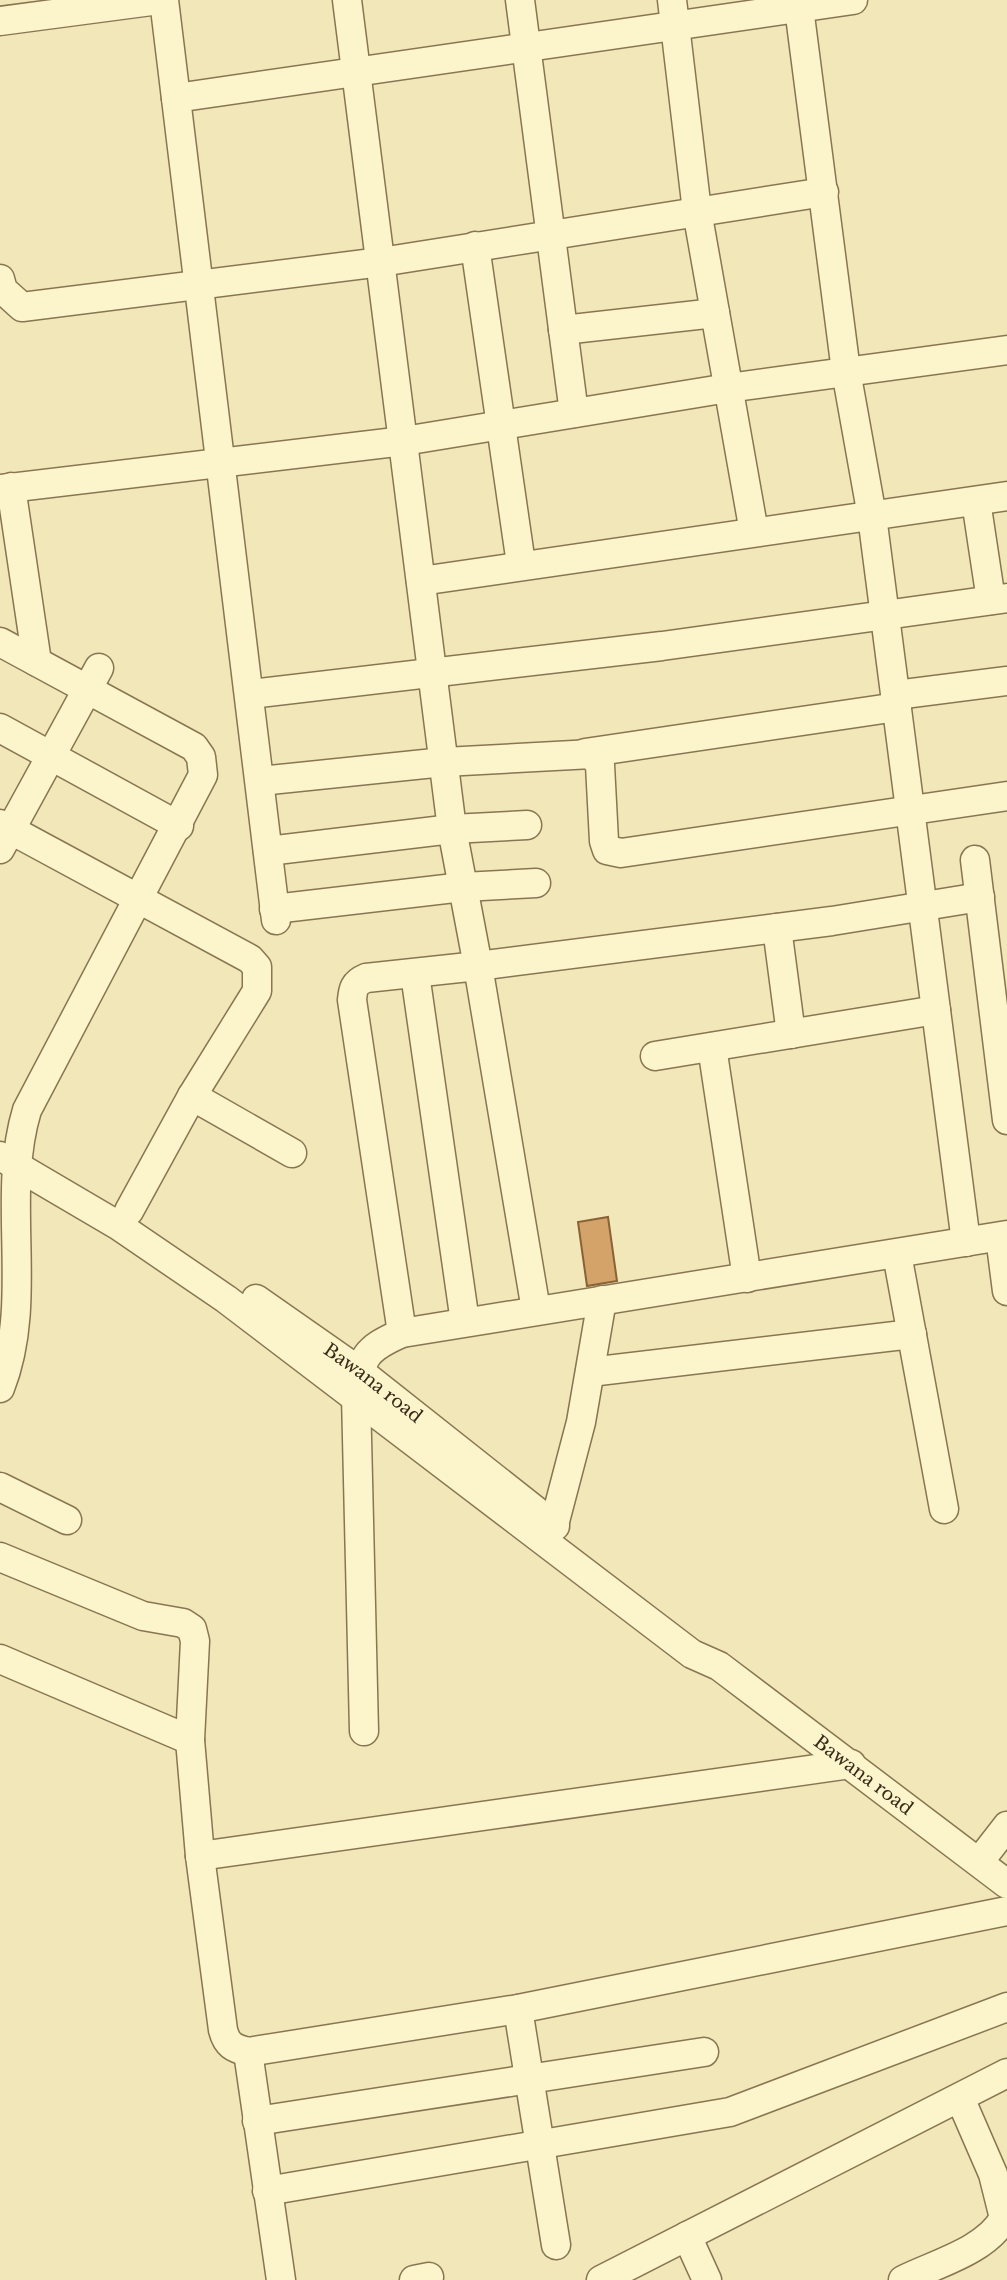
<svg xmlns="http://www.w3.org/2000/svg" width="1007" height="2280" font-family="'Libre Baskerville',serif">
	<rect width="100%" height="100%" fill="#f1e7b8"/>
	<path fill="#d3a36a" stroke="#896236" stroke-width="2" d="M608,1217L617,1281L587,1286L578,1222Z"/>
	<g fill="none" stroke-linecap="round" stroke-linejoin="round">
		<defs>
			<g id="minor">
				<path d="M164,0L276,920"/>
				<path d="M347,0L452,829L478,966L832,921L980,897"/>
				<path d="M520,0L574,413"/>
				<path d="M672,0L697,211L754,532"/>
				<path d="M799,8L846,371L872,516L966,1242"/>
				<path d="M0,21L159,0"/>
				<path d="M176,98L853,0"/>
				<path d="M475,246L521,564"/>
				<path d="M0,279L3,290L22,307L381,262L824,192"/>
				<path d="M563,330L715,313"/>
				<path d="M11,487L37,662"/>
				<path d="M0,489L404,441L728,388L1007,350"/>
				<path d="M976,501L991,600"/>
				<path d="M421,581L1007,496"/>
				<path d="M0,642L194,747L201,757L203,775L27,1110C0,1199 35,1300 0,1388"/>
				<path d="M250,694L662,646L1007,598"/>
				<path d="M896,695L1007,681"/>
				<path d="M0,728L179,826"/>
				<path d="M585,753L897,707"/>
				<path d="M260,781L444,762L592,754L600,765L604,841L607,850L621,853L1007,796"/>
				<path d="M0,824L250,959L257,967V991L192,1096L129,1211"/>
				<path d="M0,849L99,668"/>
				<path d="M268,851L452,829L527,825"/>
				<path d="M975,860L1007,1120"/>
				<path d="M274,909L463,887L536,883"/>
				<path d="M777,928L791,1034"/>
				<path d="M415,974L465,1322"/>
				<path d="M712,1047L747,1278"/>
				<path d="M655,1056L936,1010"/>
				<path d="M192,1096L292,1153"/>
				<path id="s1" d="M0,1156L119,1226L226,1299L692,1654L719,1666L1007,1884"/>
				<path d="M1000,1237L1007,1291"/>
				<path d="M897,1254L944,1509"/>
				<path id="s2" d="M256,1299L359,1371L555,1526"/>
				<path d="M402,1333L352,1000C353,989 354,983 366,978L478,966L536,1310"/>
				<path d="M590,1372L912,1334"/>
				<path d="M0,1487L67,1520"/>
				<path d="M554,1525L581,1422L602,1300"/>
				<path d="M0,1557L143,1616L183,1623L192,1629L195,1641L190,1740L200,1856L223,2030C227,2045 233,2048 248,2052L518,2009L1007,1911"/>
				<path d="M0,1659L190,1740"/>
				<path d="M364,1731L356,1396C361,1357 365,1349 402,1333L1007,1235"/>
				<path d="M200,1856L851,1764"/>
				<path d="M979,1862L1007,1826"/>
				<path d="M518,2009L556,2245"/>
				<path d="M248,2052L281,2280"/>
				<path d="M257,2121L704,2052"/>
				<path d="M267,2191L730,2112L1007,2007"/>
				<path d="M687,2236L707,2280"/>
				<path d="M414,2280L429,2277"/>
				<path d="M601,2280L1007,2073"/>
				<path d="M903,2280C935,2264 986,2251 1004,2218L993,2174L960,2098"/>
			</g>
		</defs>
		<use href="#minor" stroke="#887652" stroke-width="31"/>
		<use href="#minor" stroke="#fcf4cb" stroke-width="28"/>
	</g>
	<g text-anchor="middle" dominant-baseline="central" stroke-width="6" stroke-linejoin="round" paint-order="stroke">
		<g font-size="18" fill="#362a19" stroke="#f8f0c8">
			<text stroke="none"><textPath href="#s2" startOffset="144">Bawana road</textPath></text>
			<text stroke="none"><textPath href="#s1" startOffset="1064">Bawana road</textPath></text>
		</g>
	</g>
</svg>
